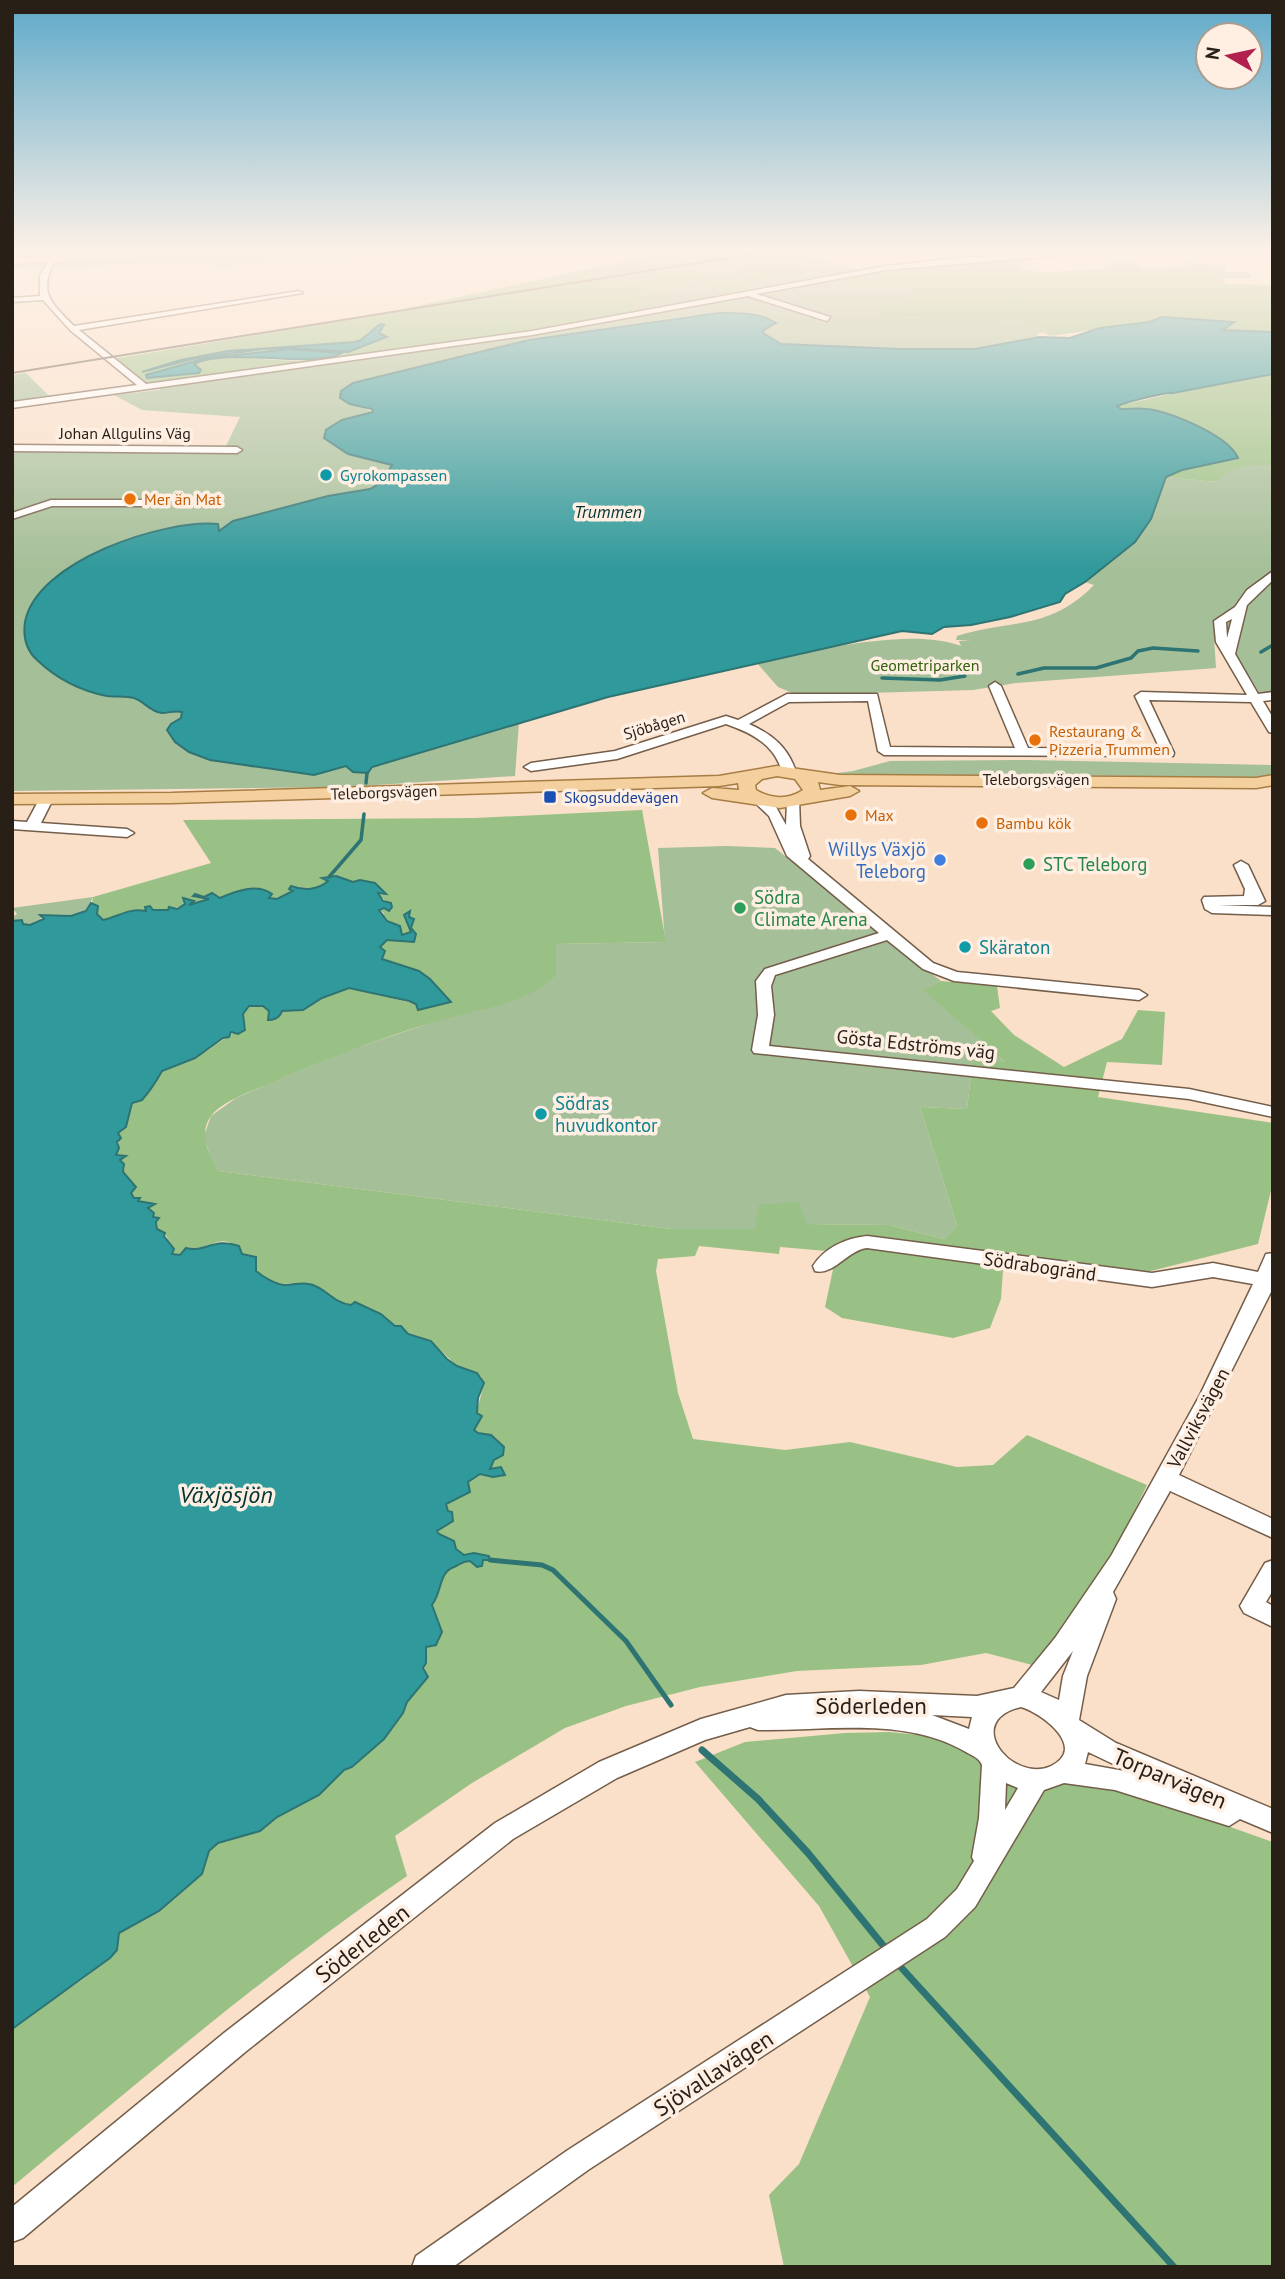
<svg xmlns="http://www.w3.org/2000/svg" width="1285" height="2279" font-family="'PT Sans',sans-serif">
	<rect width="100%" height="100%" fill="#fadfc9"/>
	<g fill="#a5bf99">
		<path d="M806,256L874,273L849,276L862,288L905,285L915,292L904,302L878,306L879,318L937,317L1025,321L1057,334L1058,327L1054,323L1005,308L1004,304C1043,292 1098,305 1141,301L1139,294L1119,284L1125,281L1164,278L1220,289L1273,290V332L1222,330L1233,323L1162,317L1149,322L1050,336L1043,332L1036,335L1040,337L975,349L941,350L781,344L764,333L765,329L776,324L754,315H693L529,340L353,383L341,391L340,397L373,412L342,420L326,430L324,438L348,454L392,465L382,482L370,489L328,496L233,521L219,531L218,524C163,519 36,561 25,622C23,636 26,651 37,661C57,679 81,691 108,696C116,697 126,696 134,698C144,701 150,712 162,712C170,713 175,710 183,712L181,718L171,724L168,730L175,742L189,752L210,760L314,775L346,766C354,771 361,775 371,771L372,767L519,722L515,776L346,787L12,791V448L224,450L240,417L142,410L114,395L160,390L156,384L531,332L629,314L650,291L677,289L683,281L706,279L702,276L625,281L623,275L672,269L736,268L743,274L744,281L712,285L727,295L748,292L755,281L809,274L803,262Z"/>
		<path d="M26,373L52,399L12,405V375Z"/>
		<path d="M1243,465H1273V694H1260L1235,653L1214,638L1216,668L1016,683L973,690L797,695L778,687L756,662C810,652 910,626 961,646L959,641L971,640H956L957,636C1012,619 1049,631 1094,585L1085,582L1122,553L1151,519L1166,477L1217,482L1225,471Z"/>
		<path d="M1027,760L1273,765V776L1242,779L1139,776L830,774L853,771L890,761Z"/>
		<path d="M727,846L775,848L941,981L924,990L1006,1063L972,1066L967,1109L920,1107L957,1225L945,1239L889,1225L807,1224L755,1229H671L219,1171L211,1159L204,1136L211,1116L236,1098L338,1054L439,1020L518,998L556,975V944L665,942L658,848Z"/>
		<path d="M93,897L86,911L69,917L40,915L41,919H45L30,925L23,924L22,920L12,921V917L17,914L15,911L12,912V908Z"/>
	</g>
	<g fill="#99c185" fill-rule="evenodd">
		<path d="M12,251H393L328,260L289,258L219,267L204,261L12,269Z"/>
		<path d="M673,251H1011L806,256L803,262L809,274L755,281L749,292L727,295L711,284L744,281L742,274L736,268L672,269L624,275L626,281L703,276L707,279L683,281L678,289L650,291L629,314L531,332L156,384L143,383L112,359L371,316ZM378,331L384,339L348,352L293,348L263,349L210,356L171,365L181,360L241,349L355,342L361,340L369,332ZM289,349L332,351L341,355C295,370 244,350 198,362L194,366L198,367L199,373L147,377L202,359Z"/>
		<path d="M1028,257L1021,270L1046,272L1106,269L1102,263L1133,262L1142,268L1152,269L1186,267L1177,261L1226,266L1225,272H1249L1252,278L1223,279L1226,284L1273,285V332L1222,330L1234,324L1159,319L1057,335L1025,321L937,317L879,318L877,305L904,302L914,292L905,285L862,288L848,276Z"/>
		<path d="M1273,374V465C1251,465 1231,463 1217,482L1166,477L1182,470L1237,459C1233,438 1174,415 1154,410C1143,407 1132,409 1121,409L1117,406L1228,381Z"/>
		<path d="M642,810L666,942L556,944V975C526,1005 478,1009 438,1021C379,1038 323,1060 267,1085C251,1091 221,1102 211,1116C198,1133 209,1156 219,1171L671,1229H755L759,1205L799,1202L807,1224L889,1225L945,1239L957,1225L920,1107L967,1109L972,1066L976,1060L1005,1062L923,990L941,981L997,986L1000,1008L991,1011L1014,1035L1064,1067L1122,1039L1138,1010L1165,1012L1162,1065L1107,1062L1098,1097L1273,1123V1182L1258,1244L1143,1273L1004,1256L1001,1299L990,1328L953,1338L842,1318L825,1307L835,1260L827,1251L780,1247L779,1254L699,1246L695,1256L658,1259L656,1271L678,1393L693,1439L785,1450L850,1442L957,1467L993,1465L1027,1435L1147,1485C1117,1550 1079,1609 1036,1666L986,1653L921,1665L797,1671L700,1687L626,1706L565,1728L472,1783L395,1836L407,1876C268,1971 141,2080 12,2187L14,2026L82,1980L110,1958L119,1933L144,1920L202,1874L209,1851L218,1843L260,1831L277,1817L319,1795L344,1770L352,1767L384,1739L403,1713L406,1702L428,1677C423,1669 422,1653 428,1644L439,1642C442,1625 434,1620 433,1608C432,1597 443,1586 442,1574L460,1562L483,1560V1556L474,1553L464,1555L456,1549L454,1542L438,1534L437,1531L451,1523L453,1514L446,1507V1503L465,1495L468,1482L480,1474L500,1477L495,1469H490L503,1447L474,1430C476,1413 480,1400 484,1383L481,1376L457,1366L431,1341L408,1334L368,1307L339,1303L322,1290L304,1283L278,1284L256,1271V1257L242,1254C223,1226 208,1254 186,1248L180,1255L172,1253L173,1247L165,1234L158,1231L157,1220L148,1208L154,1204L138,1201L140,1198H134L130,1193L134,1187L123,1172L125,1168L120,1161L124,1157L116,1155L119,1148L118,1133L126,1127L130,1105C134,1101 142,1100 145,1096C152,1089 158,1078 161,1071C173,1064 186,1062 198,1056C215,1047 227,1034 246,1028L242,1014L249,1006H263L269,1011L268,1018L288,1009L303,1010L322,998L349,988L416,1004L450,1001L430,979L419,971L382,960L385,952L380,947L387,940L414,942L416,934L411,928L414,919L409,917L410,911L404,915L412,930L409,934L402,935L399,928L382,916L384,913L379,910L384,908L390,910L392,907L377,893L383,895L377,884L360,880L353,882L337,876L322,878L329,881C317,890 304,890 291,886L289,888L294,891L277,899L269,897L266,890L250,888L220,898L210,893L204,897L195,896L196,898H209L189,905L193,900L183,899L185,904C174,910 160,912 147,907V911L135,910L103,920L98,918V906L92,903L93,897L211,863L183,820L475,818Z"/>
		<path d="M889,1732L931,1736L964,1747L982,1765L1042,1790L1072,1781L1109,1784L1273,1842V2267H784L769,2195L799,2164L870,1997L819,1906L695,1762L745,1742L845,1733Z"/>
	</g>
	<g fill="#30999b" stroke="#2e7473" stroke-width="2">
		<path d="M718,313C738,313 760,312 776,323L765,329L763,333L781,344L900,349H975L1040,337L1070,338L1100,328L1149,322L1162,317L1234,322L1223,330L1273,332V374L1173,393C1166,392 1130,401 1117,406L1121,409C1132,409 1142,407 1154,410C1176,415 1229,436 1238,458L1182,470L1166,477L1151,519L1135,542L1085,582L1065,594L1060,602L1010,617L971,625L944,627L932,634L902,631L608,697L372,767L368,773L353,772L346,766L314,775L210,760L189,752L175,742L167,730L171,724L181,718L182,712C175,710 169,713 162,713C150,712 144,701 134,698C126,696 116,697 107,696C81,691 57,679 37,660C26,650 23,636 25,622C36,561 164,519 218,524L219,531L233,521L328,496L370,489L382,482L392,465L348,454L324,438L326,430L342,420L373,412L372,409L350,404L340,398L341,391L353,383L529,340Z"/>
		<path d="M380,324L384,325L379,333L387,337L348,352L293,348L263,349L193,359L142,372L181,360L228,351L355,342L361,340Z"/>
		<path d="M289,349L342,353C334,358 325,358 315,359C282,361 221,351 194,364L201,370L199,373L147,378L146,375L202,359Z"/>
		<path d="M336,876L353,882L360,880L375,883L386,894L378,893L383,901L391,903L392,907L389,911L384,908L379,910L387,921L400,926L402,935L411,932L404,915L410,911L409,917L414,919L411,928L416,934L414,942L387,940L380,947L385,951L382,959L419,971L430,979L451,1002L418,1010L416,1004L409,1001L349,988L322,998L303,1010L282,1011C280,1017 275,1020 268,1020L269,1011L263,1006H249L243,1014L245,1030L238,1034L231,1032L229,1037L223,1038L195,1058L162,1071C157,1080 150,1091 142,1100L132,1103L126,1127L118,1133L121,1138L117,1142L119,1148L116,1155L126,1156L120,1160L124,1164L123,1172L136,1187L131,1193L134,1198H140L138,1201L155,1204L148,1208L154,1213L153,1217L159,1218L156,1222L157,1229L165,1233L164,1236L174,1249L172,1254L180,1255L186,1248C205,1253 214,1237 239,1246L242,1254L256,1257V1271C262,1276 276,1285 285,1285C295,1285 304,1281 313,1285C327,1290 334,1303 351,1305L355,1302L381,1314L395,1326H401L408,1334L431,1341L447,1359L457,1366L477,1373L484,1383L478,1398L477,1413L482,1416L474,1430L478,1433L491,1435L504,1447L503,1455L494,1460L490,1469L501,1467L505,1475L493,1477L480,1474L468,1482L470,1492L446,1504L448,1511L452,1512L453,1521L437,1531L439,1534L454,1541L456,1549L464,1555L474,1553L489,1556L490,1560H483L482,1566L477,1567L470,1561C462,1561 461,1564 454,1567C438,1573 443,1590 432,1605L442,1632L436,1645L426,1647V1663L423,1668L428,1677L407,1702L403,1713L384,1739L352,1767L344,1770L319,1795L277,1817L260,1831L218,1843L209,1851L202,1874L159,1911L119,1933L117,1950L110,1958L12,2029V921L22,920L23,924L30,925L44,919L40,915L71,916L86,911L91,903L98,906L97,914L103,920C120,916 128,908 146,911L145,907L150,906L153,910H168L169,907L177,909L185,904L183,898L194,901L189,905L209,899L193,896L195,894L204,897L212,893L220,898C236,891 257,883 272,894L269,898L277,899L293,891L289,889L291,886C304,891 318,890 328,881L322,878Z"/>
	</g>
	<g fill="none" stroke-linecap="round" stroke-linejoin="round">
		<g stroke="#2e7473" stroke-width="3.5">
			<path d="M1261,652L1273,645"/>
			<path d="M1018,674L1044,668H1096L1131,658L1138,651L1153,648L1198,651"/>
			<path d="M882,678L940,680L965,676"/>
			<path d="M366,783L367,773"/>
			<path d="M329,877L361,840L364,814"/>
		</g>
		<path stroke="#2e7473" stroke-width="5" d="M490,1560L542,1565L553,1570L626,1641L671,1705"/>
		<g stroke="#2e7473" stroke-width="7">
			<path d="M702,1750L758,1799L808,1853L886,1949"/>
			<path d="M898,1964L1174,2267"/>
		</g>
		<defs>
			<g id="minor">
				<path d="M1080,251H1114L886,270L756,294L830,317L827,321L748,296L532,335L12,408V402L137,385L70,330L43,300L12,302V298L40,296V275L52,256L56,258C38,292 49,301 74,326L299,291L303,293L79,330L146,384L532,331L886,266L958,258Z"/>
				<path d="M12,445L237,447L242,450L237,453L12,451Z"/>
				<path d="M51,500H147L152,503L147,506H52L12,519V513Z"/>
				<path d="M1273,571V580L1247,605L1235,654L1258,694L1273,692V700L1263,701L1273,718V733L1269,732L1251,702L1149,700L1174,753L1173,756L884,755L878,751L868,701L789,702L749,724C772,734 788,747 796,772L789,776L782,772C775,745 752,733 726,724L617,759L531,771L524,767L531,763L615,751L726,716L738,720L787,694H877L890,747L1015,748L989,686L995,682L1001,686L1028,748L1160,749L1135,696L1141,692L1247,695L1216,642L1214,621L1235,607L1247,590ZM1232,619L1227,638L1226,622Z"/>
				<path d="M757,794L776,807L786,825L787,802L794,798L799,799L800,826L810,856L808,859L933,963L957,972L1139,990L1147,995L1139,1000L954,981L923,969L887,940L775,975L771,986L774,1015L769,1046L1189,1089L1273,1107V1117L1189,1099L754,1053L752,1050L758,1015L756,981L765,969L879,933L787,856L769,816L750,798Z"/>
				<path d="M46,795L53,799L41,823L127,829L134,833L127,837L12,829V821L27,822L41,796Z"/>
				<path d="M1241,861L1248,865L1265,901L1258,905H1218L1273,907V915L1212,913L1205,909L1202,900L1204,897L1244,896L1245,889L1234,865Z"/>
				<path d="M867,1236L1152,1273L1213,1263L1258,1272L1266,1254L1273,1253V1288L1179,1475L1273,1519V1538L1170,1491L1113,1592L1116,1599L1087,1676L1079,1720L1116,1743L1273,1809V1833L1240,1819L1229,1826L1115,1790L1064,1783L1044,1790L975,1907L945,1937L588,2170L453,2267H412L416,2256L568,2150L927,1919L957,1889L974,1861L972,1857L979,1818L982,1765C979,1758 973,1756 966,1752C904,1716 827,1731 758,1730L750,1727L705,1740L617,1778L513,1839L244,2053L23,2238L12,2242V2207L224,2033L495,1823L599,1762L701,1719L786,1695L859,1691L977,1696L1014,1688L1055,1638L1111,1556L1200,1395L1253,1284L1213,1277L1152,1287L867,1248C848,1250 833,1276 815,1271L813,1266C824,1248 846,1238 867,1236ZM1073,1651L1063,1676L1059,1700L1041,1692ZM1021,1707C1042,1713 1088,1748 1051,1766C1013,1784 961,1721 1021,1707ZM932,1715L972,1717L969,1729ZM1088,1752L1130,1772L1085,1764ZM1006,1783L1018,1788L1005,1810Z"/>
				<path d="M1273,1560V1590L1266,1602L1273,1606V1627L1244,1613L1240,1606L1265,1563Z"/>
			</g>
			<g id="major">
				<path d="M168,251H223L218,254L12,264V258Z"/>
				<path d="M777,766L840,775L1256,778L1273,775V785L1256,788L840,785L818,782L820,790L850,786L859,791L850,796L780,808L712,798L703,793L712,788L739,790L738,783L719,786L172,803L12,804V794L172,793L719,776ZM777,776L795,779L803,790C788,800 771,799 756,790L755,785L762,779Z"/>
			</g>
		</defs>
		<use href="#minor" stroke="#745e4a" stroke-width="3"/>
		<use href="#major" stroke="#a77d44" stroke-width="3"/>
		<use href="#minor" fill="#fff" fill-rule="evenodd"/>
		<use href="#major" fill="#f3d09d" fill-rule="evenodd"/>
		<path stroke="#685a4e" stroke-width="2" d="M12,373L772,251"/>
	</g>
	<linearGradient id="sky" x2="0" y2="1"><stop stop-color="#5ea9c9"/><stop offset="0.44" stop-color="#fdf1e7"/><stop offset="1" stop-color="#fdf1e7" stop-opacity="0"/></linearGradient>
	<rect width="1285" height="570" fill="url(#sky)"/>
	<g fill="#0f9aa8" stroke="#ffefe2" stroke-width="2.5">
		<circle cx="326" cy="475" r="7"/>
		<circle cx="965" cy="947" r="7"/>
		<circle cx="541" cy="1114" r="7"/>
	</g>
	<g fill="#e8710a" stroke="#ffefe2" stroke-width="2.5">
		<circle cx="130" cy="499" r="7"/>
		<circle cx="1035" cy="740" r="7"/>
		<circle cx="851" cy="815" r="7"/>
		<circle cx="982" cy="823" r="7"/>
	</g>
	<rect fill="#1a4fb4" stroke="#ffefe2" stroke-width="2.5" x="543" y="790" width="14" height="14" rx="3.5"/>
	<circle fill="#3f7fe0" stroke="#ffefe2" stroke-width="2.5" cx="940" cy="860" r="7"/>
	<g fill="#2e9e5b" stroke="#ffefe2" stroke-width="2.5">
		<circle cx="1029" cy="864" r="7"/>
		<circle cx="740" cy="908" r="7"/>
	</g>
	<g text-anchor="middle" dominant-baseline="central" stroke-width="7" stroke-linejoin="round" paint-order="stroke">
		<g font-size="16" fill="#281f17" stroke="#ffefe2">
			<text x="125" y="433">Johan Allgulins Väg</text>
			<text transform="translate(654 725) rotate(-17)">Sjöbågen</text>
			<text x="1036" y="779">Teleborgsvägen</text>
			<text transform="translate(384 792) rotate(-2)">Teleborgsvägen</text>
		</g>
		<g font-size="16" fill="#0d838f" stroke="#ffefe2" text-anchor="start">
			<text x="340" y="475">Gyrokompassen</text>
		</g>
		<g font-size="16" fill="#c56008" stroke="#ffefe2" text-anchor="start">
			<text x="144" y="499">Mer än Mat</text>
			<text x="1049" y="731">Restaurang &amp;<tspan x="1049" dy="18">Pizzeria Trummen</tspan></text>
			<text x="865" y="815">Max</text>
			<text x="996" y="823">Bambu kök</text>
		</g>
		<g font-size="16" fill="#31620d" stroke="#ffefe2">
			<text x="925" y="665">Geometriparken</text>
		</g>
		<g font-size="16" fill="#164399" stroke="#ffefe2" text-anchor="start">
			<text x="564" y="797">Skogsuddevägen</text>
		</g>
		<g font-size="18" font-style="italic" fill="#023536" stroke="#ffefe2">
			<text x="608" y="511">Trummen</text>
		</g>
		<g font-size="19" fill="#366cbe" stroke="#ffefe2" text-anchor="end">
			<text x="926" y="849">Willys Växjö<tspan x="926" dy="22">Teleborg</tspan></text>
		</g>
		<g font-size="19" fill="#27864d" stroke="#ffefe2" text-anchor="start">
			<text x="1043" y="864">STC Teleborg</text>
			<text x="754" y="897">Södra<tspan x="754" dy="22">Climate Arena</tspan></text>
		</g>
		<g font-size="19" fill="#0d838f" stroke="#ffefe2" text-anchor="start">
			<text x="979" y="947">Skäraton</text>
			<text x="555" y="1103">Södras<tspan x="555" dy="22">huvudkontor</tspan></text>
		</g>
		<g font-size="19" fill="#281f17" stroke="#ffefe2">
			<text transform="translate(916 1044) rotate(6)">Gösta Edströms väg</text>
			<text transform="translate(1040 1266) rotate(8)">Södrabogränd</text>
			<text transform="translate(1198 1418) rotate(-62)">Vallviksvägen</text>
		</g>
		<g font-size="23" fill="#281f17" stroke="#ffefe2">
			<text x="871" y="1705">Söderleden</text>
			<text transform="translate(1170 1778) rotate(23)">Torparvägen</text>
			<text transform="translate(362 1943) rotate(-38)">Söderleden</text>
			<text transform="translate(713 2073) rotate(-33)">Sjövallavägen</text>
		</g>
		<g font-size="24" font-style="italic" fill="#023536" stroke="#ffefe2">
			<text x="226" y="1494">Växjösjön</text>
		</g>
	</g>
	<rect width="1285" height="2279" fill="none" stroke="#281f17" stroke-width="28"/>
	<g transform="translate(1229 56) rotate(279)"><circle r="33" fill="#ffefe2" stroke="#a99c91" stroke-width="2"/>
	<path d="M0-5L12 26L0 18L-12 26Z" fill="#b2214e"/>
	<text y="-10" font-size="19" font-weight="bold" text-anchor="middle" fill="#281f17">N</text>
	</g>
</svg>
